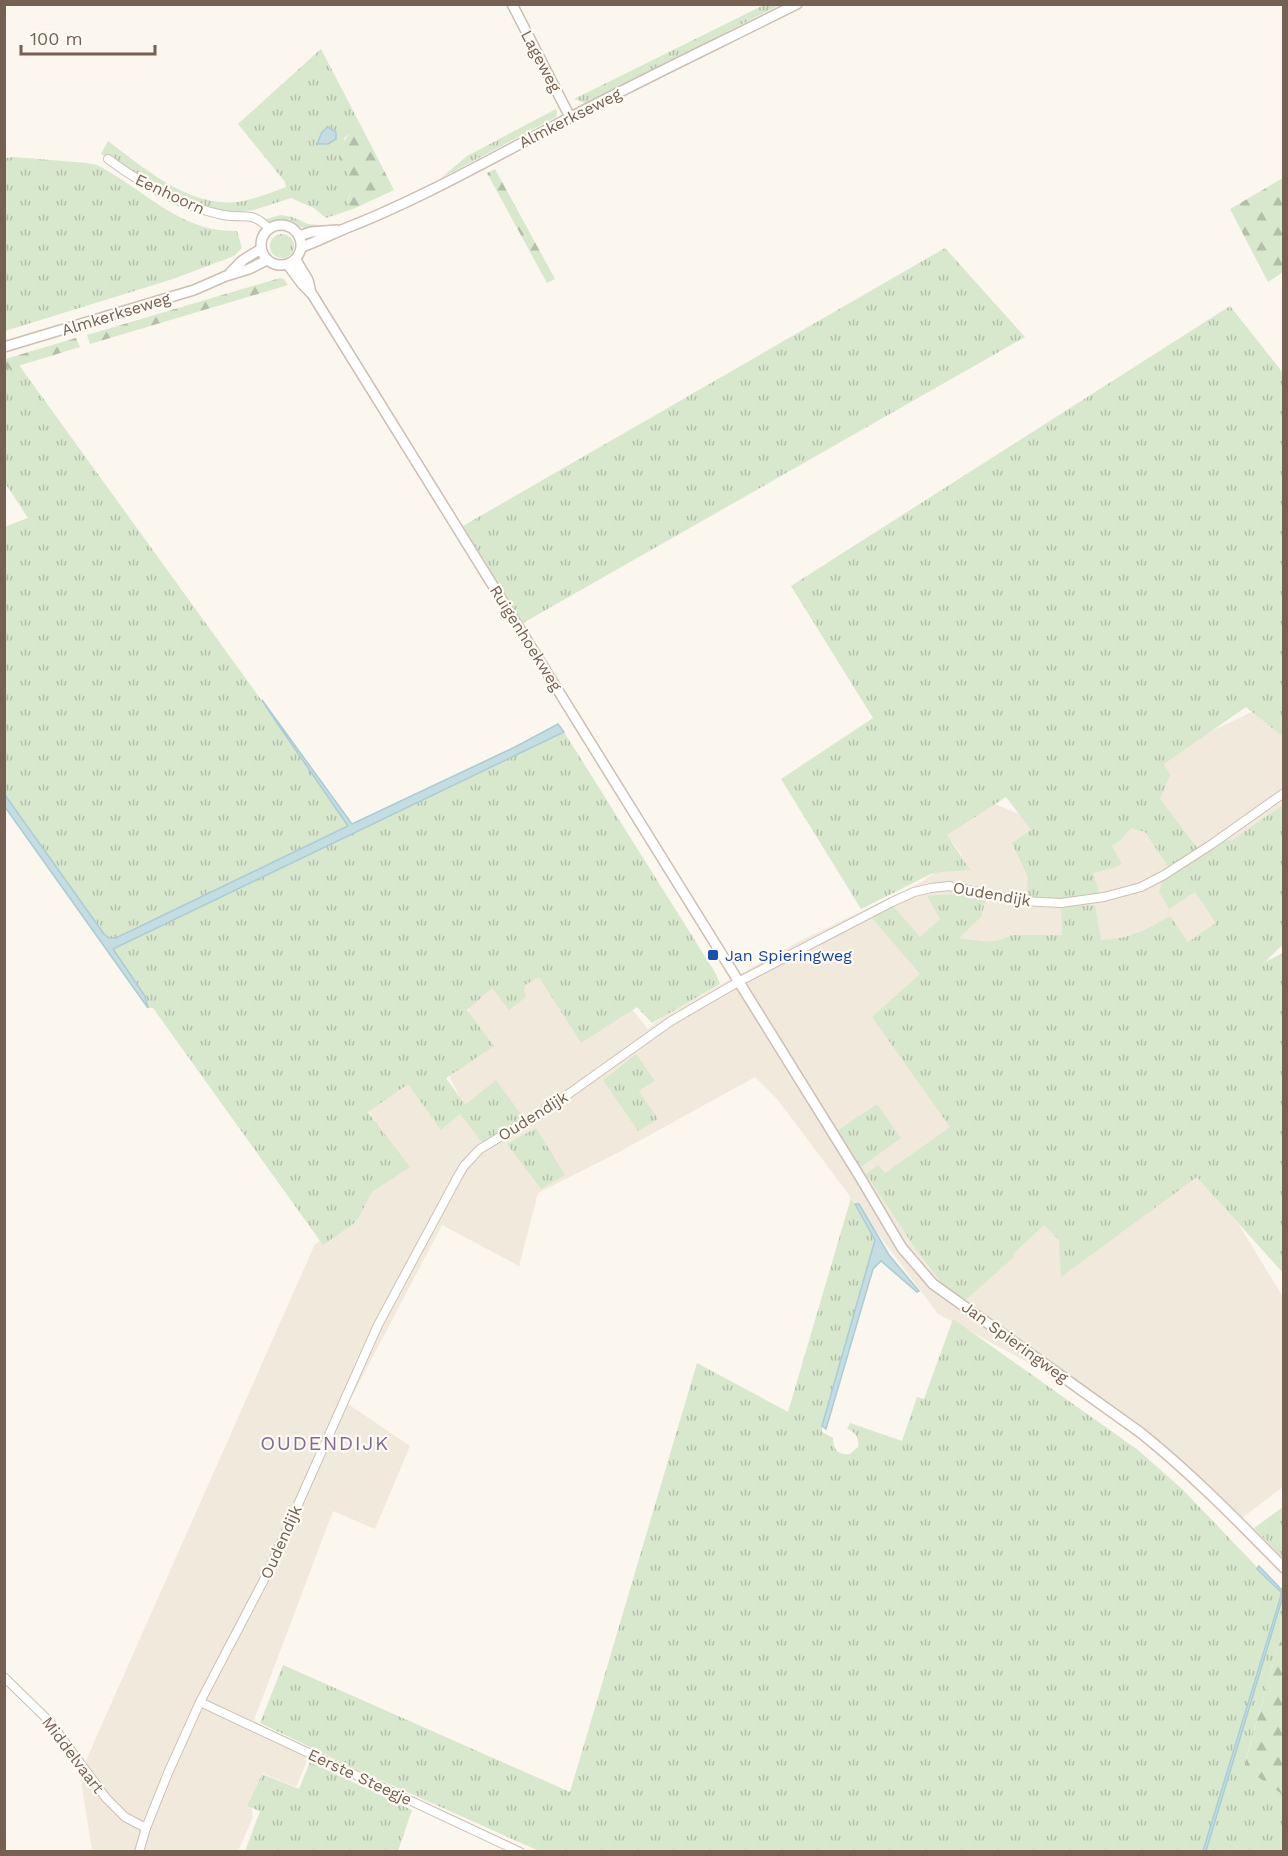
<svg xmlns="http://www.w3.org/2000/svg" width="1288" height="1856" font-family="'Work Sans',sans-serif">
	<defs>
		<pattern id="grass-tufts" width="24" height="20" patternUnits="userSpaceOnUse" patternTransform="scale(1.5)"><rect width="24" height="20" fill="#d7e8cd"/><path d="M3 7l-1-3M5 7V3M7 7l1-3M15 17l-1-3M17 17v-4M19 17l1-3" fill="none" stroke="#b3bfa9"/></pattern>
		<pattern id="forest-firs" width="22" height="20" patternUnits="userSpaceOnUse" patternTransform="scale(1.5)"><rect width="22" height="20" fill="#d7e8cd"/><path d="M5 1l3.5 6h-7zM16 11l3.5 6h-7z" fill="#b3bfa9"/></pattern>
	</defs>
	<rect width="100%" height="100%" fill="#fbf6ee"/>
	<path fill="#f2e9dd" d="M1283,697V936L1164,1102L1283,1297V1487L1242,1518L1172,1452L1131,1418L938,1314L778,1100L755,1077L619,1152L538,1193L519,1266L442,1225L348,1404L410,1446L375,1529L333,1511L254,1720L308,1759L296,1787L262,1773L250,1800L253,1817L238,1851H92L80,1774L315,1244L358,1214L370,1186L399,1166L365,1103L400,1069L431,1115L459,1095L448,1074L468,1050L469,1001L483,991L539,969L628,1004L648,1029L664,1016L800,941L918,884L962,855L943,830L995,804L1029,818Z"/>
	<g fill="url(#grass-tufts)">
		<path d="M764,5H780L585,103L574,99Z"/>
		<path d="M321,49L358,120L351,132L344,138L352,188L347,201L353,209L326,218L314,208L291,198L254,210L240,212L213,210L169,194L101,154L108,141C144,168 188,207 237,202C253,200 270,193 286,187L285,182L238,124Z"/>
		<path d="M556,109L557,112L556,117L441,178L467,156Z"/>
		<path d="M14,157L87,163L97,165C144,189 180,233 237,231L242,248L234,256L173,279L5,331V158Z"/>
		<path d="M281,215L292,217L308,224L329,226C324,227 319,229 314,229C298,231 293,216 269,223L266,219Z"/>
		<circle cx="282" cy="246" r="12"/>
		<path d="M945,248L1025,337L523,623L463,526Z"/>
		<path d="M1230,306L1283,373V733L1281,735L1246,707L1164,764L1170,775L1160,799L1199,850L1169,868L1145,832L1131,828L1122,839L1112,846L1122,864L1116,867L1093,873L1100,895L1064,899L1027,897L1028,877L1012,843L1031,830L1006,797L947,835L970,870L941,872L931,874L861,909L781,779L873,718L791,586Z"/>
		<path d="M19,365L314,773L349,826L116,939L109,938L104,934L5,795L4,527L28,518L5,483V370Z"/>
		<path d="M564,732L716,974L720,984L652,1023L637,1007L581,1043L539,977L525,985L524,990L526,997L509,1010L492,988L467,1010L494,1046L446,1078L465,1105L496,1080L526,1121L484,1145L460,1114L441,1130L408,1084L368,1112L410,1167L372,1192L359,1217L353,1224L323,1245L153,1008H148L145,996L112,949Z"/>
		<path d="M1283,805V948L1281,946L1265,962L1283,953V1273L1197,1177L1061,1277L1059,1240L1044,1225L1013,1254L1014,1257L962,1303L941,1282L915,1248L866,1174L878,1165L885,1173L950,1127L872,1017L920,974L872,918L894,907L920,937L940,919L927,896L952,894L986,899L981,917L959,938C976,941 995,945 1011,935H1062L1061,907L1095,905L1101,940C1130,939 1145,930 1170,916L1188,942L1216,923L1195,892L1169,909L1159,892L1162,881L1225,839L1231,841Z"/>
		<path d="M636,1054L655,1081L639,1091L658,1119L638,1131L603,1080Z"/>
		<path d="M877,1104L901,1138L861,1167L838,1130Z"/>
		<path d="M536,1128L565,1175L541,1189L507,1144Z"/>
		<path d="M851,1198L875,1240L822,1426V1432L833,1438C833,1451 839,1455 850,1454L858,1447C859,1438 856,1432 847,1429L850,1423L902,1441L917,1397L924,1399L953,1319L1138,1450L1181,1488L1281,1592L1203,1851H539L360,1771L260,1723L283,1665L570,1792L697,1363L788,1412Z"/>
		<path d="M1283,1507V1558L1254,1528Z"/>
		<path d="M1283,1596V1638L1278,1646L1244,1766L1283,1795V1851H1244L1227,1841L1223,1843L1220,1851L1206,1852Z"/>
		<path d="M310,1762L412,1810L398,1851H245L260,1811L247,1806L262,1774L299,1789Z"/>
	</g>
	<g fill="url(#forest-firs)">
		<path d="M358,120L394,190L353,209L347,201C357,185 346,173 339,158C341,140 350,135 358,120Z"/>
		<path d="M495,169L555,279L547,283L487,173Z"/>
		<path d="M1283,178V272L1268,282L1230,209Z"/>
		<path d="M280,278L284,279L288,285L90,344L87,335Z"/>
		<path d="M76,338L80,347L5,370V359Z"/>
		<path d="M1283,1638V1795L1244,1767L1278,1646Z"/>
		<path d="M1227,1841L1244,1851H1220L1223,1842Z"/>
	</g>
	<g fill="#c3dde3" stroke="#abccd4" stroke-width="1.5">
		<path d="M328,127L336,132V139L328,144H317L322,132Z"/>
		<path d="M262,700L352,824L515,747L558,724L564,732L113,949L145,996L148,1008L5,807V795L104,934L109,938H116L348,826L273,717Z"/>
		<path d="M855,1204H859L889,1255L919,1291L917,1292L881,1261L873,1269L826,1429L822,1426L875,1240Z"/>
		<path d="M1259,1566L1283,1591V1596L1206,1851H1203L1281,1595V1592L1257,1569Z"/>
	</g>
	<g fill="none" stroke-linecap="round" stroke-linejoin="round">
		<defs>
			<g id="minor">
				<path d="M108,159C143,185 180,206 223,215C244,219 252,210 269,229"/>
				<path d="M4,1677L50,1722L106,1798L125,1817L146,1828"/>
				<path d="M200,1702L520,1852"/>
				<path d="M139,1852L146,1828L168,1773L200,1702L267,1574L378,1325L457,1178L464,1166L480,1149L553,1105L671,1021L738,982L892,902L914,892L931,888L949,886L1021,901L1061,903L1104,897L1141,887L1164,875L1212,844L1284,793"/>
			</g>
			<g id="tertiary">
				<path d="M512,4L570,117"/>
				<circle cx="281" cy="245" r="20"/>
				<path d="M299,236L311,232L337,230"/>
				<path d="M302,247C316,242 330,235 344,229C416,201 483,163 552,127C633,84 715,45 797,4"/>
				<path d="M296,260L308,280L311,293"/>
				<path d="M288,265L302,284L312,294L860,1177L902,1248L933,1284L1141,1433C1192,1474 1238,1521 1284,1568"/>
				<path d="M230,273L243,260L261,249"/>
				<path d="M4,347L194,290L226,276L249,269L267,260"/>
			</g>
		</defs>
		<use href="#minor" stroke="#cdbfb4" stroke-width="10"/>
		<use href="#tertiary" stroke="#cdbfb4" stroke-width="12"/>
		<use href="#minor" stroke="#fff" stroke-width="8"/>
		<use href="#tertiary" stroke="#fff" stroke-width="9"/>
	</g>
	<rect fill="#1a4fb4" stroke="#fefaf4" stroke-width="2" x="707" y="949" width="12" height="12" rx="3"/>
	<g text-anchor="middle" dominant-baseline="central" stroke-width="4.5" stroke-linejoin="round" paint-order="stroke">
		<g font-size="16" fill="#756052" stroke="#fefaf4">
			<text transform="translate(541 61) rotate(62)">Lageweg</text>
			<text transform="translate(570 118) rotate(-27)">Almkerkseweg</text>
			<text transform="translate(170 194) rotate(25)">Eenhoorn</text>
			<text transform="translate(116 314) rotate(-17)">Almkerkseweg</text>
			<text transform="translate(526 638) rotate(58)">Ruigenhoekweg</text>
			<text transform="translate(992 894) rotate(10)">Oudendijk</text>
			<text transform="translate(533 1116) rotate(-32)">Oudendijk</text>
			<text transform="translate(1015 1342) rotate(36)">Jan Spieringweg</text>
			<text transform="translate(281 1542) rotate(-66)">Oudendijk</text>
			<text transform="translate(73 1755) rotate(53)">Middelvaart</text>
			<text transform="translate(360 1777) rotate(25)">Eerste Steegje</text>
		</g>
		<g font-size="16" fill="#164399" stroke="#fefaf4" text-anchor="start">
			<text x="725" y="955">Jan Spieringweg</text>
		</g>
		<g font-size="20" letter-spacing="1.5" fill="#856a8f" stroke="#fefaf4">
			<text x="325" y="1443">OUDENDIJK</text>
		</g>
	</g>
	<rect width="1288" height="1856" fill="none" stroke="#756052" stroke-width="12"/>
	<path d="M21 45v9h134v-9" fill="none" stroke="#756052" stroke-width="3"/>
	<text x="30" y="45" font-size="18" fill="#756052" stroke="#fefaf4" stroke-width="4.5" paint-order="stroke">100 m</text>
</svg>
